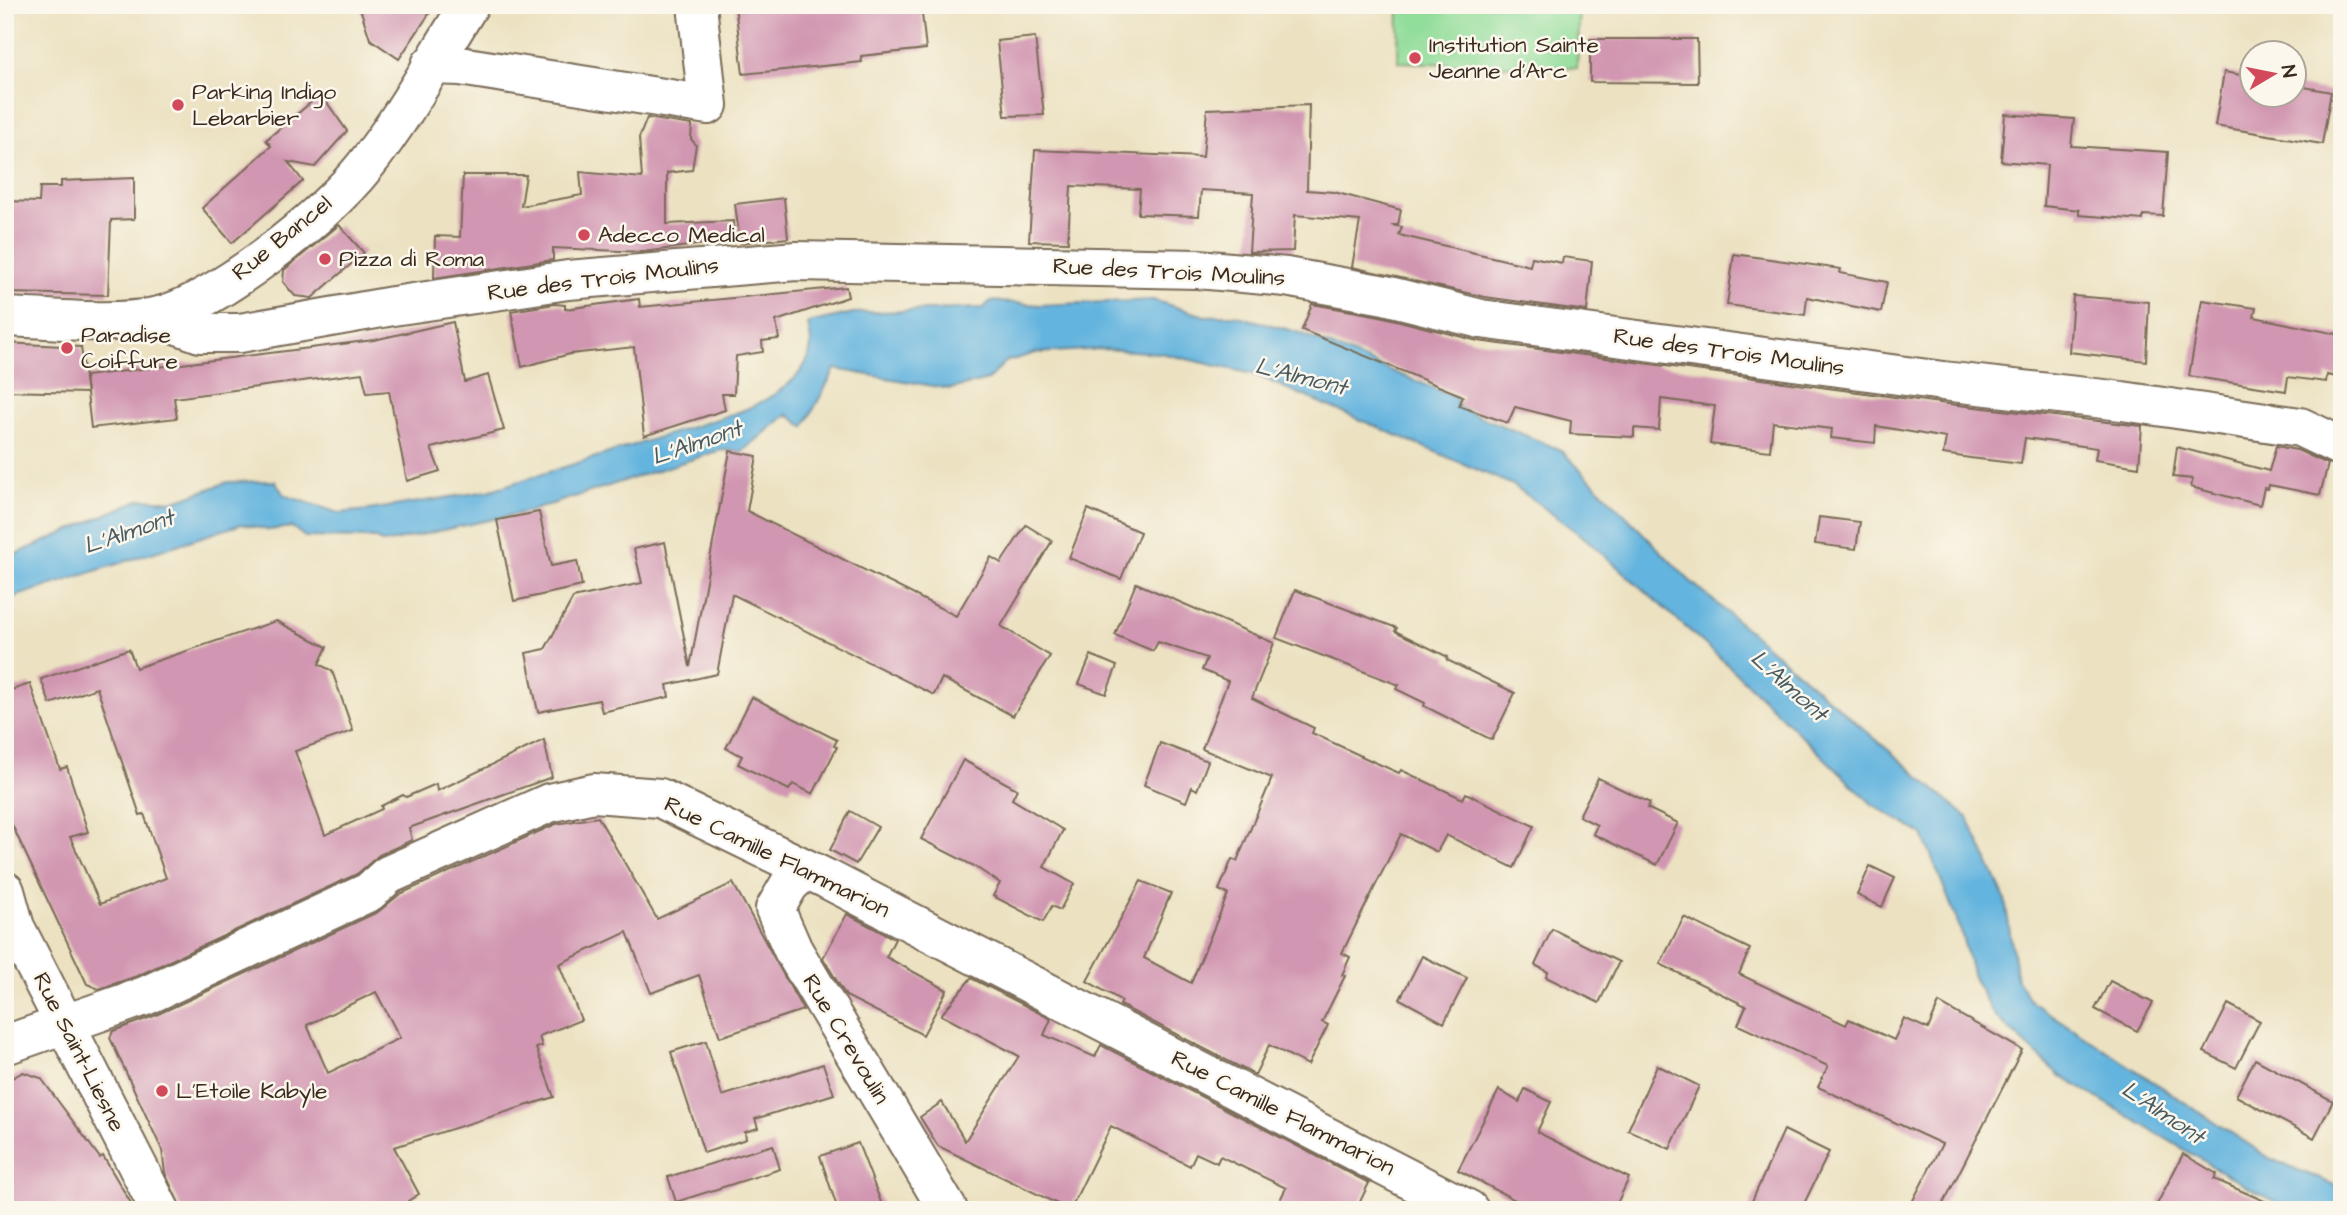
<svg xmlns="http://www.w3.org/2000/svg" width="2347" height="1215" font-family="'Architects Daughter',sans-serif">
	<rect width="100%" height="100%" fill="#fbf7ec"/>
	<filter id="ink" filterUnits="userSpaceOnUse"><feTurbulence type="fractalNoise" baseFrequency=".0143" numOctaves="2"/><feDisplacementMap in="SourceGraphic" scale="14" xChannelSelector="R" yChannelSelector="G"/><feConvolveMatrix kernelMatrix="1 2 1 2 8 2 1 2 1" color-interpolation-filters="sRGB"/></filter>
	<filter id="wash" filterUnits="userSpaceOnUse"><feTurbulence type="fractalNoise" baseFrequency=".00686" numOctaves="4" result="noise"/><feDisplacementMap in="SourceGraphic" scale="28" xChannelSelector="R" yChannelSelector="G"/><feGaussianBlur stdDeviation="1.57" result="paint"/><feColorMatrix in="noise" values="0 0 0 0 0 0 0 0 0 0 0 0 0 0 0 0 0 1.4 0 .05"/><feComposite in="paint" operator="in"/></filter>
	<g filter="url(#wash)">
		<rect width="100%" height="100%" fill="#ece2c2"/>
		<path fill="#91dd9a" stroke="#66845c" stroke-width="2" d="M1399,5H1580L1577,68L1398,62Z"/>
		<path fill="#64b4de" stroke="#506f7e" stroke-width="2" d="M1153,300L1205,316L1234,315L1297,332L1455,397L1459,408L1561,450L1688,579L1968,818L2005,899L2017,980L2032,1002L2271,1159L2342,1188V1210H2292L2254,1191L2059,1075L1994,1015L1973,977L1960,928L1923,835L1872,804L1727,664L1586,539L1513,485L1253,374L1160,353L1104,349L1036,353L1005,362L988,380L950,389L835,369L804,427L787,414L742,452L721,450L530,511L384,543L374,538L305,537L292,527L269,530L242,524L5,600V559L141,499L175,501L228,482L275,481L284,495L339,513L369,510L488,491L739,412C765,402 809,379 811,345C811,338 809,330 808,323L853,313L983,308L991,301L1040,305Z"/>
		<g id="blocks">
			<g fill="#d196b1" fill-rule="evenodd">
				<path d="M359,5H435L399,59L370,39Z"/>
				<path d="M735,5H921L926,49L861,56L862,62L743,74Z"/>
				<path d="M1035,37L1044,115L1005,116L997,41Z"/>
				<path d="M1590,39H1697L1698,83L1590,82Z"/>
				<path d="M2224,72L2252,77V94H2294V85L2331,92L2322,144L2215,126Z"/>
				<path d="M321,94L347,131L315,167L288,162L303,181L232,243L202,208L271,146L266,140Z"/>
				<path d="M1309,105L1307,190L1334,192L1401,210L1398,225H1391L1402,227L1399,235L1530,266L1532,257L1562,263L1563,257L1592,261L1587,311L1485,297L1352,267L1360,221L1295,215L1293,251L1249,252L1253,193L1201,190L1199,216L1138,214L1140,189L1071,186L1068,242L1029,241L1035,150L1203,157L1207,109Z"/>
				<path d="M2005,114L2074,119L2071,146L2168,152L2163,216L2143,215V220L2079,215V210L2044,206L2047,165L2001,161Z"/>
				<path d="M647,118L692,125L691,139L696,145L692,170L667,173V224L733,221L734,240L643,252L553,248V260L434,278L435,236L460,237L463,175H526L521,206L582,195L580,172L642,178L639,138Z"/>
				<path d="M134,178V219L111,220L108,295L5,293V201L39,202L40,187H61V181Z"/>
				<path d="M784,198L788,238L740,243L735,204Z"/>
				<path d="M339,225L364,253L312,298L295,296L283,282L284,270Z"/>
				<path d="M1734,254L1841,269L1840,273L1887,282L1881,312L1807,297L1805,315L1727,305Z"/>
				<path d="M846,287L848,297L776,321L779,339L762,341L763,352L736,356L734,394H722L725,410L644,436L634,347L570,354L522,367L511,311L554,304L565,305V309L639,299L640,307Z"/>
				<path d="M2073,296L2149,302L2146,361L2069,352Z"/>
				<path d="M2202,300L2256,308L2254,317L2342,335V378L2327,375L2326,382L2288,377L2286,391L2189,376Z"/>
				<path d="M1312,304L1380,316L1478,341L1940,403L2142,426L2139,467L2095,460L2097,448L2025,438L2021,464L1970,458L1943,454L1946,438L1876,426L1875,443L1831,438L1832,429L1773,422L1770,451L1710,444L1715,406L1661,399L1659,430L1634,428V437L1570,434L1571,421L1515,407L1508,423L1459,406L1463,396L1302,330Z"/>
				<path d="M453,322L465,382L488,375L504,430L431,448L440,471L407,481L389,391L367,393L362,373L174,398L177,418L91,428L85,376L374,340Z"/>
				<path d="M5,343L81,347L87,393L5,391Z"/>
				<path d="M2276,446L2297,450L2328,464L2320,495L2269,485L2268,489L2264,488L2260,505L2191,487L2193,479L2173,477L2177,447L2269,471Z"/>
				<path d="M730,451L757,456L747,511L956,616L991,557L1001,563L1026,525L1052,541L1001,626L1050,656L1013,716L942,678L934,695L732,594L717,674L667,685L669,697L602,712L599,700L538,712L526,653L545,649L573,598L642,583L634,549L665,542L690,667Z"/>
				<path d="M1088,509L1140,532L1121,579L1069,558Z"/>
				<path d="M539,512L551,566L577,561L582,586L514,601L497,520Z"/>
				<path d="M1819,517L1860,522L1856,549L1815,544Z"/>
				<path d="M1136,583L1274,643L1252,698L1314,728L1312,733L1372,761L1399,773L1401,770L1463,799L1466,793L1534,826L1514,868L1446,835L1437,852L1401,834L1342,953L1350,957L1342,975L1345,976L1322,1022L1328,1025L1308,1065L1269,1045L1255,1075L1120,1005L1122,1001L1087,981L1141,881L1171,893L1144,958L1191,983L1228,894L1219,890L1232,859L1237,861L1272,778L1202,749L1228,681L1202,670L1207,658L1158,642L1153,651L1115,635Z"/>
				<path d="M1295,590L1397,628L1395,631L1448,657L1447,660L1515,693L1492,740L1424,706L1425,703L1396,689L1399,685L1276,638Z"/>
				<path d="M276,621L327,647L319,664L332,671L353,731L295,751L325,835L382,809L381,806L403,795L406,797L436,784L437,791L544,740L552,777L409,828L412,840L379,855L357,874L137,976L99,989L87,984L5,810V692L30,684L60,769L67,767L88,832L70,837L100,904L166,878L144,814L140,815L97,688L50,704L41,679L129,649L136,668Z"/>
				<path d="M1091,655L1117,666L1106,694L1079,684Z"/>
				<path d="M752,697L837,740L834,746L837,747L813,794L793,784L789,790L738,764L742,756L726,748Z"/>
				<path d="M1160,743L1208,761L1197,790L1192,787L1186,802L1144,785Z"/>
				<path d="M963,760L1017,789L1012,799L1063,830L1044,867L1074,884L1060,910L1052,906L1043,922L993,896L1000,883L974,866L921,839Z"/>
				<path d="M1598,778L1650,803L1647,808L1678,823L1657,865L1593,834L1597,825L1579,816Z"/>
				<path d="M850,811L878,827L856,864L830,850Z"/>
				<path d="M598,817L657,919L733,883L803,1010L720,1037L699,975L651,993L627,932L559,964L581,1020L539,1036L542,1046L536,1048L554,1097L394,1147L419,1194L408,1201L414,1210H182L165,1173L162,1150L110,1038L113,1031L154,1016L378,912L400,894L556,824ZM376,992L400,1038L328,1073L307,1025Z"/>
				<path d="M1870,866L1895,878L1882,907L1857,895Z"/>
				<path d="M847,914L895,939L886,957L947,990L923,1035L846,996L823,958Z"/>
				<path d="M1684,917L1750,949L1739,974L1846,1025L1849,1019L1894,1040L1904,1018L1928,1029L1939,1003L2022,1050L1940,1210H1908L1942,1144L1818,1087L1828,1066L1738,1025L1746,1006L1660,964Z"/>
				<path d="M1552,929L1619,962L1599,1003L1546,977L1548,972L1535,965Z"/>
				<path d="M1422,956L1467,978L1444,1023L1400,999Z"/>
				<path d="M971,978L1051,1019L1044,1035L1095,1057L1101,1045L1369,1183L1356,1210H1275L1286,1188L1220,1156L1217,1163L1196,1153L1190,1166L1111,1126L1070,1210L938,1146L920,1117L942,1102L965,1141L1019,1056L941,1015Z"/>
				<path d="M2110,981L2153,1003L2137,1031L2095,1009Z"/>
				<path d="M2228,1004L2260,1021L2236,1068L2204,1052Z"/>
				<path d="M706,1041L722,1096L823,1064L834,1094L755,1119L758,1128L745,1132L746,1139L704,1153L671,1052Z"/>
				<path d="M2255,1059L2333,1101L2314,1138L2236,1096Z"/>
				<path d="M1657,1065L1699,1086L1670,1149L1628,1130Z"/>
				<path d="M23,1072L41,1078L100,1158L103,1156L135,1210H5V1082Z"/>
				<path d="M1525,1089L1551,1102L1537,1132L1629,1178L1614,1210H1534L1458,1170L1499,1090L1519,1102Z"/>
				<path d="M1784,1130L1829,1152L1801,1210H1748Z"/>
				<path d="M858,1143L884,1210H838L820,1156Z"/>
				<path d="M773,1145L780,1169L676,1202L668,1177Z"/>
				<path d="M2183,1154L2217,1174L2214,1179L2285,1210H2154Z"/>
			</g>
		</g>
	</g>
	<g filter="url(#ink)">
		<use href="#blocks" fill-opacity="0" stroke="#796a57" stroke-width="2"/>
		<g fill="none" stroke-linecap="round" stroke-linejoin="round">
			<defs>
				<g id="minor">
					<path d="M431,65L460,66L708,105L697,5"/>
					<path d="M156,317L200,333H240L393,306L568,280L796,261L1198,269L1286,277L1385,295L1481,319L1943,381L2122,401L2300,427L2342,447"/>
					<path d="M805,870L789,885L775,909L793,950L948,1210"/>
					<path d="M5,1045L145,996L369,892L388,875L549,803L594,793L660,798L827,879L1469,1210"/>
				</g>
				<g id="major">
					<path d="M5,317C51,318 110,326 154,317C214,306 327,214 364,167C404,117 435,59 469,5"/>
					<path d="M5,891L15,927L160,1210"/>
				</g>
			</defs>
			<use href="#minor" stroke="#796a57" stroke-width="42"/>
			<use href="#major" stroke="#796a57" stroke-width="42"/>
			<use href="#minor" stroke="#fff" stroke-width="38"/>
			<use href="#major" stroke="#fff" stroke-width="38"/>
		</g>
	</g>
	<g fill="#d1495b" stroke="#fbf7ec" stroke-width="2.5">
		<circle cx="1415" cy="58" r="7"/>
		<circle cx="178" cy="105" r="7"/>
		<circle cx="584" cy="235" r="7"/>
		<circle cx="325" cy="259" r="7"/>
		<circle cx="67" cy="348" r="7"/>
		<circle cx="162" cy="1091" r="7"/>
	</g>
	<g text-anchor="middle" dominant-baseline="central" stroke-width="5" stroke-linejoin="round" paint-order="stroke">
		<g font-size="23" fill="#3b2a1e" stroke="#fbf7ec" text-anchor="start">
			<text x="1429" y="45">Institution Sainte<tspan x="1429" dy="26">Jeanne d'Arc</tspan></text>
			<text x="192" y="92">Parking Indigo<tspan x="192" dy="26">Lebarbier</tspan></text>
			<text x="598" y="235">Adecco Medical</text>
			<text x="339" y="259">Pizza di Roma</text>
			<text x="81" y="335">Paradise<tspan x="81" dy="26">Coiffure</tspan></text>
			<text x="176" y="1091">L'Etoile Kabyle</text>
		</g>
		<g font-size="23" fill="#3b2a1e" stroke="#fbf7ec">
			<text transform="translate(282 238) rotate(-39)">Rue Bancel</text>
			<text transform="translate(1169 272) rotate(3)">Rue des Trois Moulins</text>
			<text transform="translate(603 279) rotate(-7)">Rue des Trois Moulins</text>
			<text transform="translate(1729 352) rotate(8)">Rue des Trois Moulins</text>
			<text transform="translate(777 857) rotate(26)">Rue Camille Flammarion</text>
			<text transform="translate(846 1039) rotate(59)">Rue Crevoulin</text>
			<text transform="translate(79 1052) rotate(63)">Rue Saint-Liesne</text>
			<text transform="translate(1283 1113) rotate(27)">Rue Camille Flammarion</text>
		</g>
		<g font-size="24" font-style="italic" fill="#495a61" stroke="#fbf7ec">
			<text transform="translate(1301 377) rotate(14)">L'Almont</text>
			<text transform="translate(697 443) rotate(-19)">L'Almont</text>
			<text transform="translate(129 532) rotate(-19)">L'Almont</text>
			<text transform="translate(1789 686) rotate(42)">L'Almont</text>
			<text transform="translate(2163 1113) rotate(34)">L'Almont</text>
		</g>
	</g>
	<rect width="2347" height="1215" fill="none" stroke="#fbf7ec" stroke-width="28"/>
	<g transform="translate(2273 74) rotate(80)"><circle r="33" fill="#fbf7ec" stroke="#aea59a" stroke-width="2"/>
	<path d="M0-5L12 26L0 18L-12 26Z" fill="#d1495b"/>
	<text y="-10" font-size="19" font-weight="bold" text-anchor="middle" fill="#3b2a1e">N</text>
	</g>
</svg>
